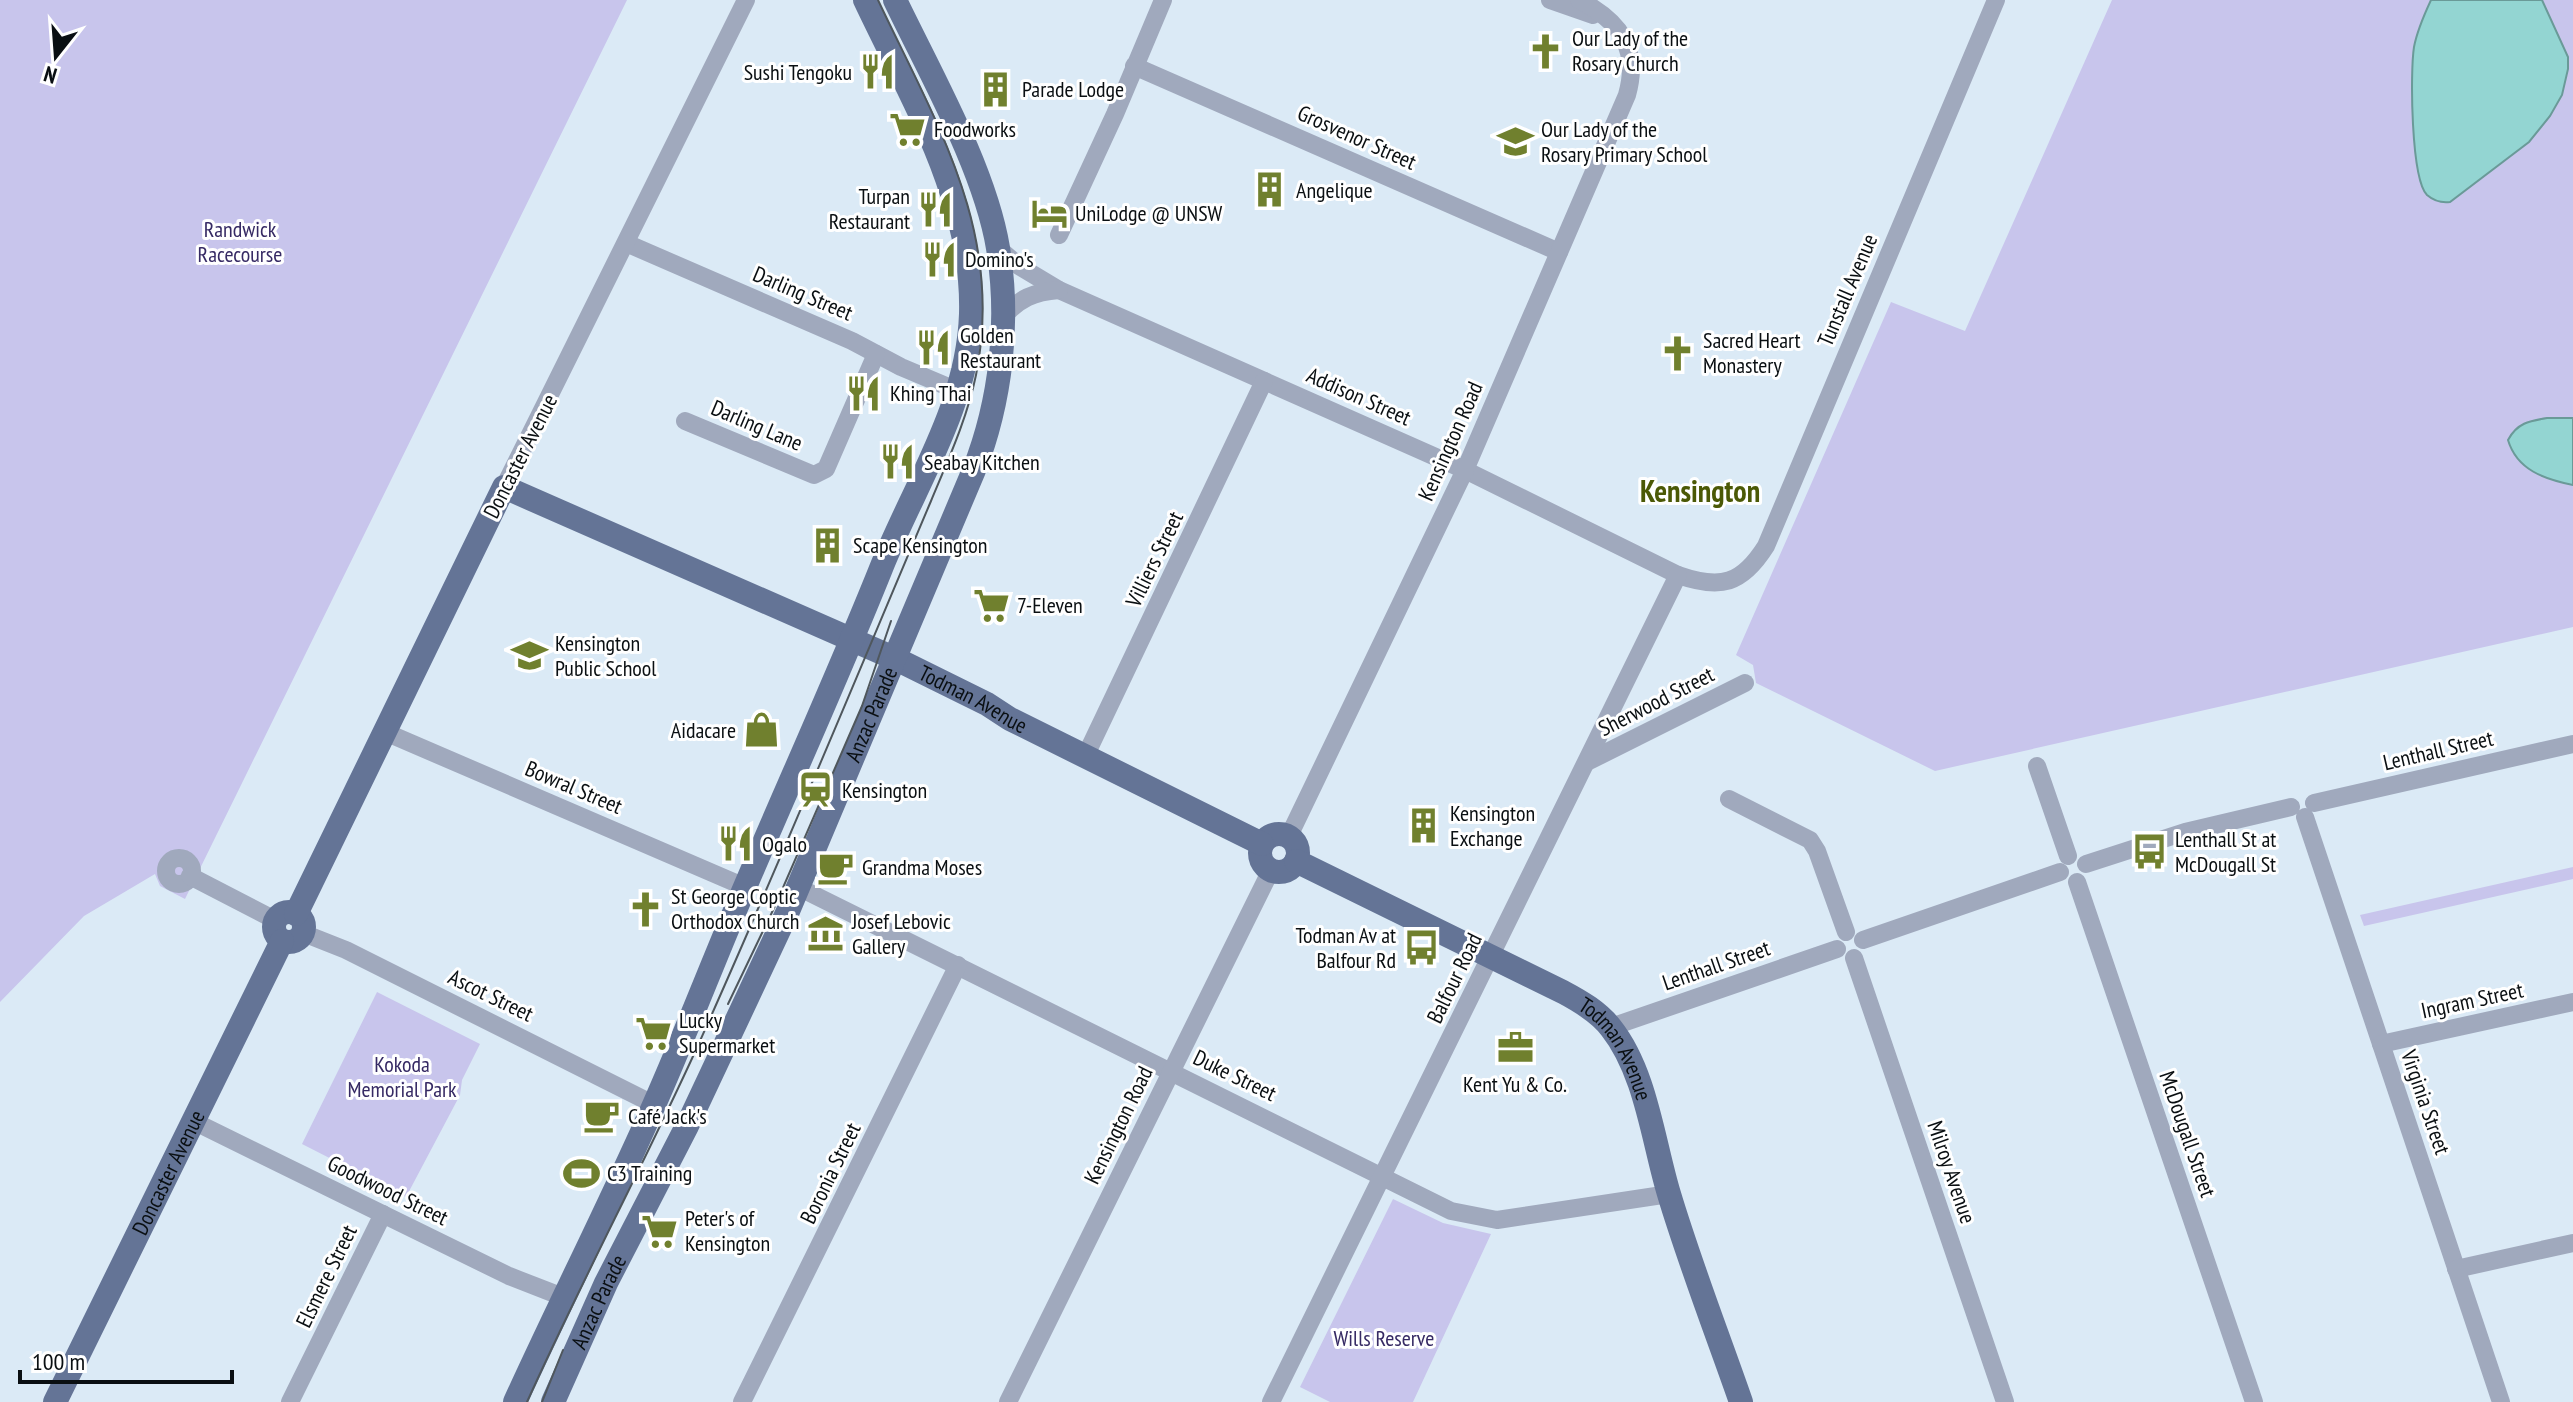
<svg xmlns="http://www.w3.org/2000/svg" width="2573" height="1402" font-family="'PT Sans Narrow',sans-serif">
	<rect width="100%" height="100%" fill="#dbeaf6"/>
	<g fill="#c8c5ec">
		<path d="M0,0H627L185,899L160,886L155,874L84,916L0,1002Z"/>
		<path d="M2112,0H2573V627L1935,771L1756,683L1753,665L1736,655L1891,302L1965,331Z"/>
		<path d="M2573,867V879L2364,926L2360,915Z"/>
		<path d="M377,992L480,1044L462,1080L460,1095L406,1197L302,1144Z"/>
		<path d="M1393,1199L1443,1223L1491,1234L1413,1402H1330L1300,1387Z"/>
	</g>
	<g fill="#93d5d2" stroke="#6a9a98" stroke-width="2">
		<path d="M2431,0H2542L2568,57V69L2562,95L2550,116L2529,142L2450,202C2442,203 2434,201 2427,195C2411,179 2410,72 2414,47C2417,31 2424,15 2431,0Z"/>
		<path d="M2547,418H2573V485C2544,479 2517,470 2508,440C2517,423 2529,421 2547,418Z"/>
	</g>
	<g fill="none" stroke-linecap="round" stroke-linejoin="round">
		<g stroke="#a0a9bd" stroke-width="18">
			<path d="M1550,0L1593,15"/>
			<path d="M1134,66L1559,252"/>
			<path d="M1059,235L1115,114L1163,0"/>
			<path d="M626,243L852,341L901,367L958,391"/>
			<path d="M998,248L1019,266L1059,290L1465,470L1678,575C1721,590 1742,584 1766,546L1996,0"/>
			<path d="M1002,318C1019,298 1034,292 1059,290"/>
			<path d="M685,421L814,475L826,469L876,354"/>
			<path d="M504,487L746,0"/>
			<path d="M385,732L745,887"/>
			<path d="M1085,757L1264,381"/>
			<path d="M1587,762L1745,683"/>
			<path d="M2037,766L2068,856"/>
			<path d="M1729,799L1810,840L1817,851L1846,932"/>
			<path d="M2314,803L2573,744"/>
			<path d="M2305,817L2501,1402"/>
			<path d="M1289,836L1465,470L1627,95C1640,49 1620,21 1579,0"/>
			<circle cx="179" cy="871" r="13"/>
			<path d="M2086,864L2185,832L2291,807"/>
			<path d="M190,876L275,920"/>
			<path d="M2077,882L2254,1402"/>
			<path d="M798,887L1451,1211L1497,1220L1669,1194"/>
			<path d="M303,933L346,950L655,1105"/>
			<path d="M1863,940L2060,872"/>
			<path d="M1854,958L2005,1402"/>
			<path d="M1611,1027L1837,949"/>
			<path d="M2381,1044L2573,1002"/>
			<path d="M193,1121L509,1276L563,1297"/>
			<path d="M2456,1269L2573,1243"/>
			<path d="M290,1402L383,1214"/>
			<path d="M742,1402L958,965"/>
			<path d="M1008,1402L1271,870"/>
			<path d="M1271,1402L1678,575"/>
		</g>
		<g stroke="#647496" stroke-width="24">
			<circle cx="1279" cy="853" r="19"/>
			<path id="s1" d="M1296,861L1563,992C1580,1001 1599,1012 1611,1028C1646,1072 1653,1141 1669,1194C1690,1264 1717,1333 1741,1402"/>
			<circle cx="289" cy="927" r="15"/>
			<path id="s2" d="M296,914L504,487L896,659L987,704L1010,719L1262,844"/>
			<path id="s3" d="M55,1402L282,941"/>
			<path d="M515,1402C560,1303 610,1205 654,1105C686,1033 714,959 745,887C790,781 837,678 880,571C913,487 968,408 971,314C974,200 912,100 865,0"/>
			<path id="s4" d="M553,1402L606,1283L687,1126L788,911L974,470C1001,401 1010,322 998,248C985,169 930,73 895,0"/>
		</g>
		<g stroke="#4f575d" stroke-width="2">
			<path d="M728,1004L775,906L862,706L891,621"/>
			<path d="M527,1402C580,1284 641,1170 695,1052C777,870 853,685 931,501C948,460 967,419 976,375C1005,233 936,123 878,0"/>
			<path d="M542,1402L563,1350"/>
		</g>
	</g>
	<defs>
		<symbol id="church-bare" viewBox="-9 -9 18 18"><path d="M-1.2-6h2.4v3.5h3.3v2.4h-3.3V6h-2.4V-.1h-3.3v-2.4h3.3Z" fill="#70802e" stroke="#fff" stroke-width="2.5" paint-order="stroke"/></symbol>
		<symbol id="restaurant-bare" viewBox="-9 -9 18 18"><path d="M-5-6h1v4h1v-4h1v4h1v-4h1v5L-1.5 .5V6h-2V.5L-5-1ZM5-6V6H3V1.5H1.5Q1.5-4 5-6Z" fill="#70802e" stroke="#fff" stroke-width="2.5" paint-order="stroke"/></symbol>
		<symbol id="building-bare" viewBox="-9 -9 18 18"><path d="M-4-6H4V6H1V3H-1V6H-4ZM-2.5-4.3h1.7v1.8h-1.7ZM.8-4.3h1.7v1.8H.8ZM-2.5-1h1.7V.8h-1.7ZM.8-1h1.7V.8H.8Z" fill="#70802e" stroke="#fff" stroke-width="2.5" paint-order="stroke"/></symbol>
		<symbol id="supermarket-bare" viewBox="-9 -9 18 18"><path d="M-6-5.5h2.5l.6 2H6L4.5 2H-2.5L-4.4-4H-6ZM-1.5 3.2a1.3 1.3 0 1 0 .1 0ZM3 3.2a1.3 1.3 0 1 0 .1 0Z" fill="#70802e" stroke="#fff" stroke-width="2.5" paint-order="stroke"/></symbol>
		<symbol id="school-bare" viewBox="-9 -9 18 18"><path d="M0-5L7-2L0 1L-7-2ZM-4 1L0 2.5L4 1V4Q0 6-4 4Z" fill="#70802e" stroke="#fff" stroke-width="2.5" paint-order="stroke"/></symbol>
		<symbol id="hotel-bare" viewBox="-9 -9 18 18"><path d="M-6-4.5h1.5V1H6V5H4.5V3h-9V5H-6ZM-4 0a1.8 1.8 0 1 1 3.6 0ZM.5 0V-2.5h3Q6-2.5 6 0Z" fill="#70802e" stroke="#fff" stroke-width="2.5" paint-order="stroke"/></symbol>
		<symbol id="shop-bare" viewBox="-9 -9 18 18"><path d="M-5-2.5h2.3a2.7 3.5 0 0 1 5.4 0H5L5.5 6h-11ZM-1.5-2.5h3a1.5 2.3 0 0 0-3 0Z" fill="#70802e" stroke="#fff" stroke-width="2.5" paint-order="stroke"/></symbol>
		<symbol id="station-bare" viewBox="-9 -9 18 18"><path d="M-3-6H3Q5-6 5-4V2Q5 4 3 4L4.5 6H3L1.5 4h-3L-3 6H-4.5L-3 4Q-5 4-5 2V-4Q-5-6-3-6ZM-3.5-4v3h7v-3ZM-3.5 1v1.5H-2V1ZM2 1v1.5H3.5V1Z" fill="#70802e" stroke="#fff" stroke-width="2.5" paint-order="stroke"/></symbol>
		<symbol id="bus-bare" viewBox="-9 -9 18 18"><path d="M-5-6H5V4H4V6H2V4H-2V6H-4V4H-5ZM-3.5-4V0h7V-4ZM-3.5 1.2v1.5H-2V1.2ZM2 1.2v1.5H3.5V1.2Z" fill="#70802e" stroke="#fff" stroke-width="2.5" paint-order="stroke"/></symbol>
		<symbol id="cafe-bare" viewBox="-9 -9 18 18"><path d="M-5.5-4.5H6V0H3Q3 3.5 0 3.5H-2.5Q-5.5 3.5-5.5 0ZM3-3.2v2h1.7v-2ZM-6 4.5H4V6H-6Z" fill="#70802e" stroke="#fff" stroke-width="2.5" paint-order="stroke"/></symbol>
		<symbol id="museum-bare" viewBox="-9 -9 18 18"><path d="M0-6L6-3V-2H-6V-3ZM-5-1h2V3h-2ZM-1-1h2V3h-2ZM3-1h2V3H3ZM-6 4H6V6H-6Z" fill="#70802e" stroke="#fff" stroke-width="2.5" paint-order="stroke"/></symbol>
		<symbol id="office-bare" viewBox="-9 -9 18 18"><path d="M-6-3h4V-5.5h4V-3h4V5H-6ZM-1-4.5V-3h2v-1.5ZM-6 0V1H6V0Z" fill="#70802e" stroke="#fff" stroke-width="2.5" paint-order="stroke"/></symbol>
		<symbol id="stadium-bare" viewBox="-9 -9 18 18"><path d="M0-5a6.5 5 0 1 0 0 10a6.5 5 0 1 0 0-10ZM-3.5-1.8h7v3.6h-7Z" fill="#70802e" stroke="#fff" stroke-width="2.5" paint-order="stroke"/></symbol>
	</defs>
	<g fill-rule="evenodd">
		<use href="#church-bare" x="1520" y="26" width="51" height="51"/>
		<use href="#restaurant-bare" x="852" y="46" width="51" height="51"/>
		<use href="#building-bare" x="970" y="64" width="51" height="51"/>
		<use href="#supermarket-bare" x="882" y="104" width="51" height="51"/>
		<use href="#school-bare" x="1490" y="116" width="51" height="51"/>
		<use href="#building-bare" x="1244" y="164" width="51" height="51"/>
		<use href="#restaurant-bare" x="910" y="184" width="51" height="51"/>
		<use href="#hotel-bare" x="1024" y="188" width="51" height="51"/>
		<use href="#restaurant-bare" x="914" y="234" width="51" height="51"/>
		<use href="#restaurant-bare" x="908" y="322" width="51" height="51"/>
		<use href="#church-bare" x="1652" y="328" width="51" height="51"/>
		<use href="#restaurant-bare" x="838" y="368" width="51" height="51"/>
		<use href="#restaurant-bare" x="872" y="436" width="51" height="51"/>
		<use href="#building-bare" x="802" y="520" width="51" height="51"/>
		<use href="#supermarket-bare" x="966" y="580" width="51" height="51"/>
		<use href="#school-bare" x="504" y="630" width="51" height="51"/>
		<use href="#shop-bare" x="736" y="704" width="51" height="51"/>
		<use href="#station-bare" x="790" y="764" width="51" height="51"/>
		<use href="#building-bare" x="1398" y="800" width="51" height="51"/>
		<use href="#restaurant-bare" x="710" y="818" width="51" height="51"/>
		<use href="#bus-bare" x="2124" y="826" width="51" height="51"/>
		<use href="#cafe-bare" x="810" y="842" width="51" height="51"/>
		<use href="#church-bare" x="620" y="884" width="51" height="51"/>
		<use href="#museum-bare" x="800" y="908" width="51" height="51"/>
		<use href="#bus-bare" x="1396" y="922" width="51" height="51"/>
		<use href="#supermarket-bare" x="628" y="1008" width="51" height="51"/>
		<use href="#office-bare" x="1490" y="1022" width="51" height="51"/>
		<use href="#cafe-bare" x="576" y="1090" width="51" height="51"/>
		<use href="#stadium-bare" x="556" y="1148" width="51" height="51"/>
		<use href="#supermarket-bare" x="634" y="1206" width="51" height="51"/>
	</g>
	<g text-anchor="middle" dominant-baseline="central" stroke-width="6" stroke-linejoin="round" paint-order="stroke">
		<g font-size="22" fill="#0a0f12" stroke="#fff" text-anchor="start">
			<text x="1572" y="38">Our Lady of the<tspan x="1572" dy="25">Rosary Church</tspan></text>
			<text x="852" y="72" text-anchor="end">Sushi Tengoku</text>
			<text x="1022" y="89">Parade Lodge</text>
			<text x="934" y="129">Foodworks</text>
			<text x="1541" y="129">Our Lady of the<tspan x="1541" dy="25">Rosary Primary School</tspan></text>
			<text x="1296" y="190">Angelique</text>
			<text x="910" y="196" text-anchor="end">Turpan<tspan x="910" dy="25">Restaurant</tspan></text>
			<text x="1075" y="213">UniLodge @ UNSW</text>
			<text x="965" y="259">Domino's</text>
			<text x="960" y="335">Golden<tspan x="960" dy="25">Restaurant</tspan></text>
			<text x="1703" y="340">Sacred Heart<tspan x="1703" dy="25">Monastery</tspan></text>
			<text x="890" y="393">Khing Thai</text>
			<text x="924" y="462">Seabay Kitchen</text>
			<text x="853" y="545">Scape Kensington</text>
			<text x="1017" y="605">7-Eleven</text>
			<text x="555" y="643">Kensington<tspan x="555" dy="25">Public School</tspan></text>
			<text x="736" y="730" text-anchor="end">Aidacare</text>
			<text x="842" y="790">Kensington</text>
			<text x="1450" y="813">Kensington<tspan x="1450" dy="25">Exchange</tspan></text>
			<text x="2175" y="839">Lenthall St at<tspan x="2175" dy="25">McDougall St</tspan></text>
			<text x="762" y="844">Ogalo</text>
			<text x="862" y="867">Grandma Moses</text>
			<text x="671" y="896">St George Coptic<tspan x="671" dy="25">Orthodox Church</tspan></text>
			<text x="852" y="921">Josef Lebovic<tspan x="852" dy="25">Gallery</tspan></text>
			<text x="1396" y="935" text-anchor="end">Todman Av at<tspan x="1396" dy="25">Balfour Rd</tspan></text>
			<text x="679" y="1020">Lucky<tspan x="679" dy="25">Supermarket</tspan></text>
			<text x="1515" y="1084" text-anchor="middle">Kent Yu &amp; Co.</text>
			<text x="628" y="1116">Café Jack's</text>
			<text x="607" y="1173">C3 Training</text>
			<text x="685" y="1218">Peter's of<tspan x="685" dy="25">Kensington</tspan></text>
		</g>
		<g font-size="22" fill="#0a0f12" stroke="#fff">
			<text transform="translate(1357 137) rotate(24)">Grosvenor Street</text>
			<text transform="translate(1847 290) rotate(-67)">Tunstall Avenue</text>
			<text transform="translate(803 293) rotate(23)">Darling Street</text>
			<text transform="translate(1359 396) rotate(24)">Addison Street</text>
			<text transform="translate(757 425) rotate(23)">Darling Lane</text>
			<text transform="translate(1450 441) rotate(-66)">Kensington Road</text>
			<text transform="translate(520 456) rotate(-63)">Doncaster Avenue</text>
			<text transform="translate(1154 559) rotate(-64)">Villiers Street</text>
			<text stroke="none"><textPath href="#s2" startOffset="990">Todman Avenue</textPath></text>
			<text transform="translate(1656 701) rotate(-27)">Sherwood Street</text>
			<text stroke="none"><textPath href="#s4" startOffset="758">Anzac Parade</textPath></text>
			<text transform="translate(2438 750) rotate(-13)">Lenthall Street</text>
			<text transform="translate(574 787) rotate(23)">Bowral Street</text>
			<text transform="translate(1716 965) rotate(-19)">Lenthall Street</text>
			<text transform="translate(1454 978) rotate(-64)">Balfour Road</text>
			<text transform="translate(491 995) rotate(26)">Ascot Street</text>
			<text transform="translate(2472 1000) rotate(-12)">Ingram Street</text>
			<text stroke="none"><textPath href="#s1" startOffset="378">Todman Avenue</textPath></text>
			<text transform="translate(1235 1075) rotate(26)">Duke Street</text>
			<text transform="translate(2426 1102) rotate(71)">Virginia Street</text>
			<text transform="translate(1118 1125) rotate(-64)">Kensington Road</text>
			<text transform="translate(2188 1134) rotate(71)">McDougall Street</text>
			<text stroke="none"><textPath href="#s3" startOffset="256">Doncaster Avenue</textPath></text>
			<text transform="translate(1952 1172) rotate(71)">Milroy Avenue</text>
			<text transform="translate(830 1173) rotate(-64)">Boronia Street</text>
			<text transform="translate(388 1190) rotate(26)">Goodwood Street</text>
			<text transform="translate(326 1276) rotate(-64)">Elsmere Street</text>
			<text stroke="none"><textPath href="#s4" startOffset="110">Anzac Parade</textPath></text>
		</g>
		<g font-size="22" fill="#362a64" stroke="#fff">
			<text x="240" y="229">Randwick<tspan x="240" dy="25">Racecourse</tspan></text>
			<text x="402" y="1064">Kokoda<tspan x="402" dy="25">Memorial Park</tspan></text>
			<text x="1384" y="1338">Wills Reserve</text>
		</g>
		<g font-size="30" font-weight="bold" fill="#4b5906" stroke="#fff">
			<text x="1700" y="490">Kensington</text>
		</g>
	</g>
	<g transform="translate(56 56) rotate(197)" stroke="#ffffff" stroke-width="6" paint-order="stroke">
	<path d="M0-6L14 30L0 20L-14 30Z" fill="#0a0f12"/>
	<text y="-12" font-size="22" font-weight="bold" text-anchor="middle" fill="#0a0f12">N</text>
	</g>
	<path d="M20 1370v12h212v-12" fill="none" stroke="#0a0f12" stroke-width="4"/>
	<text x="32" y="1370" font-size="24" fill="#0a0f12" stroke="#ffffff" stroke-width="6" paint-order="stroke">100 m</text>
</svg>
